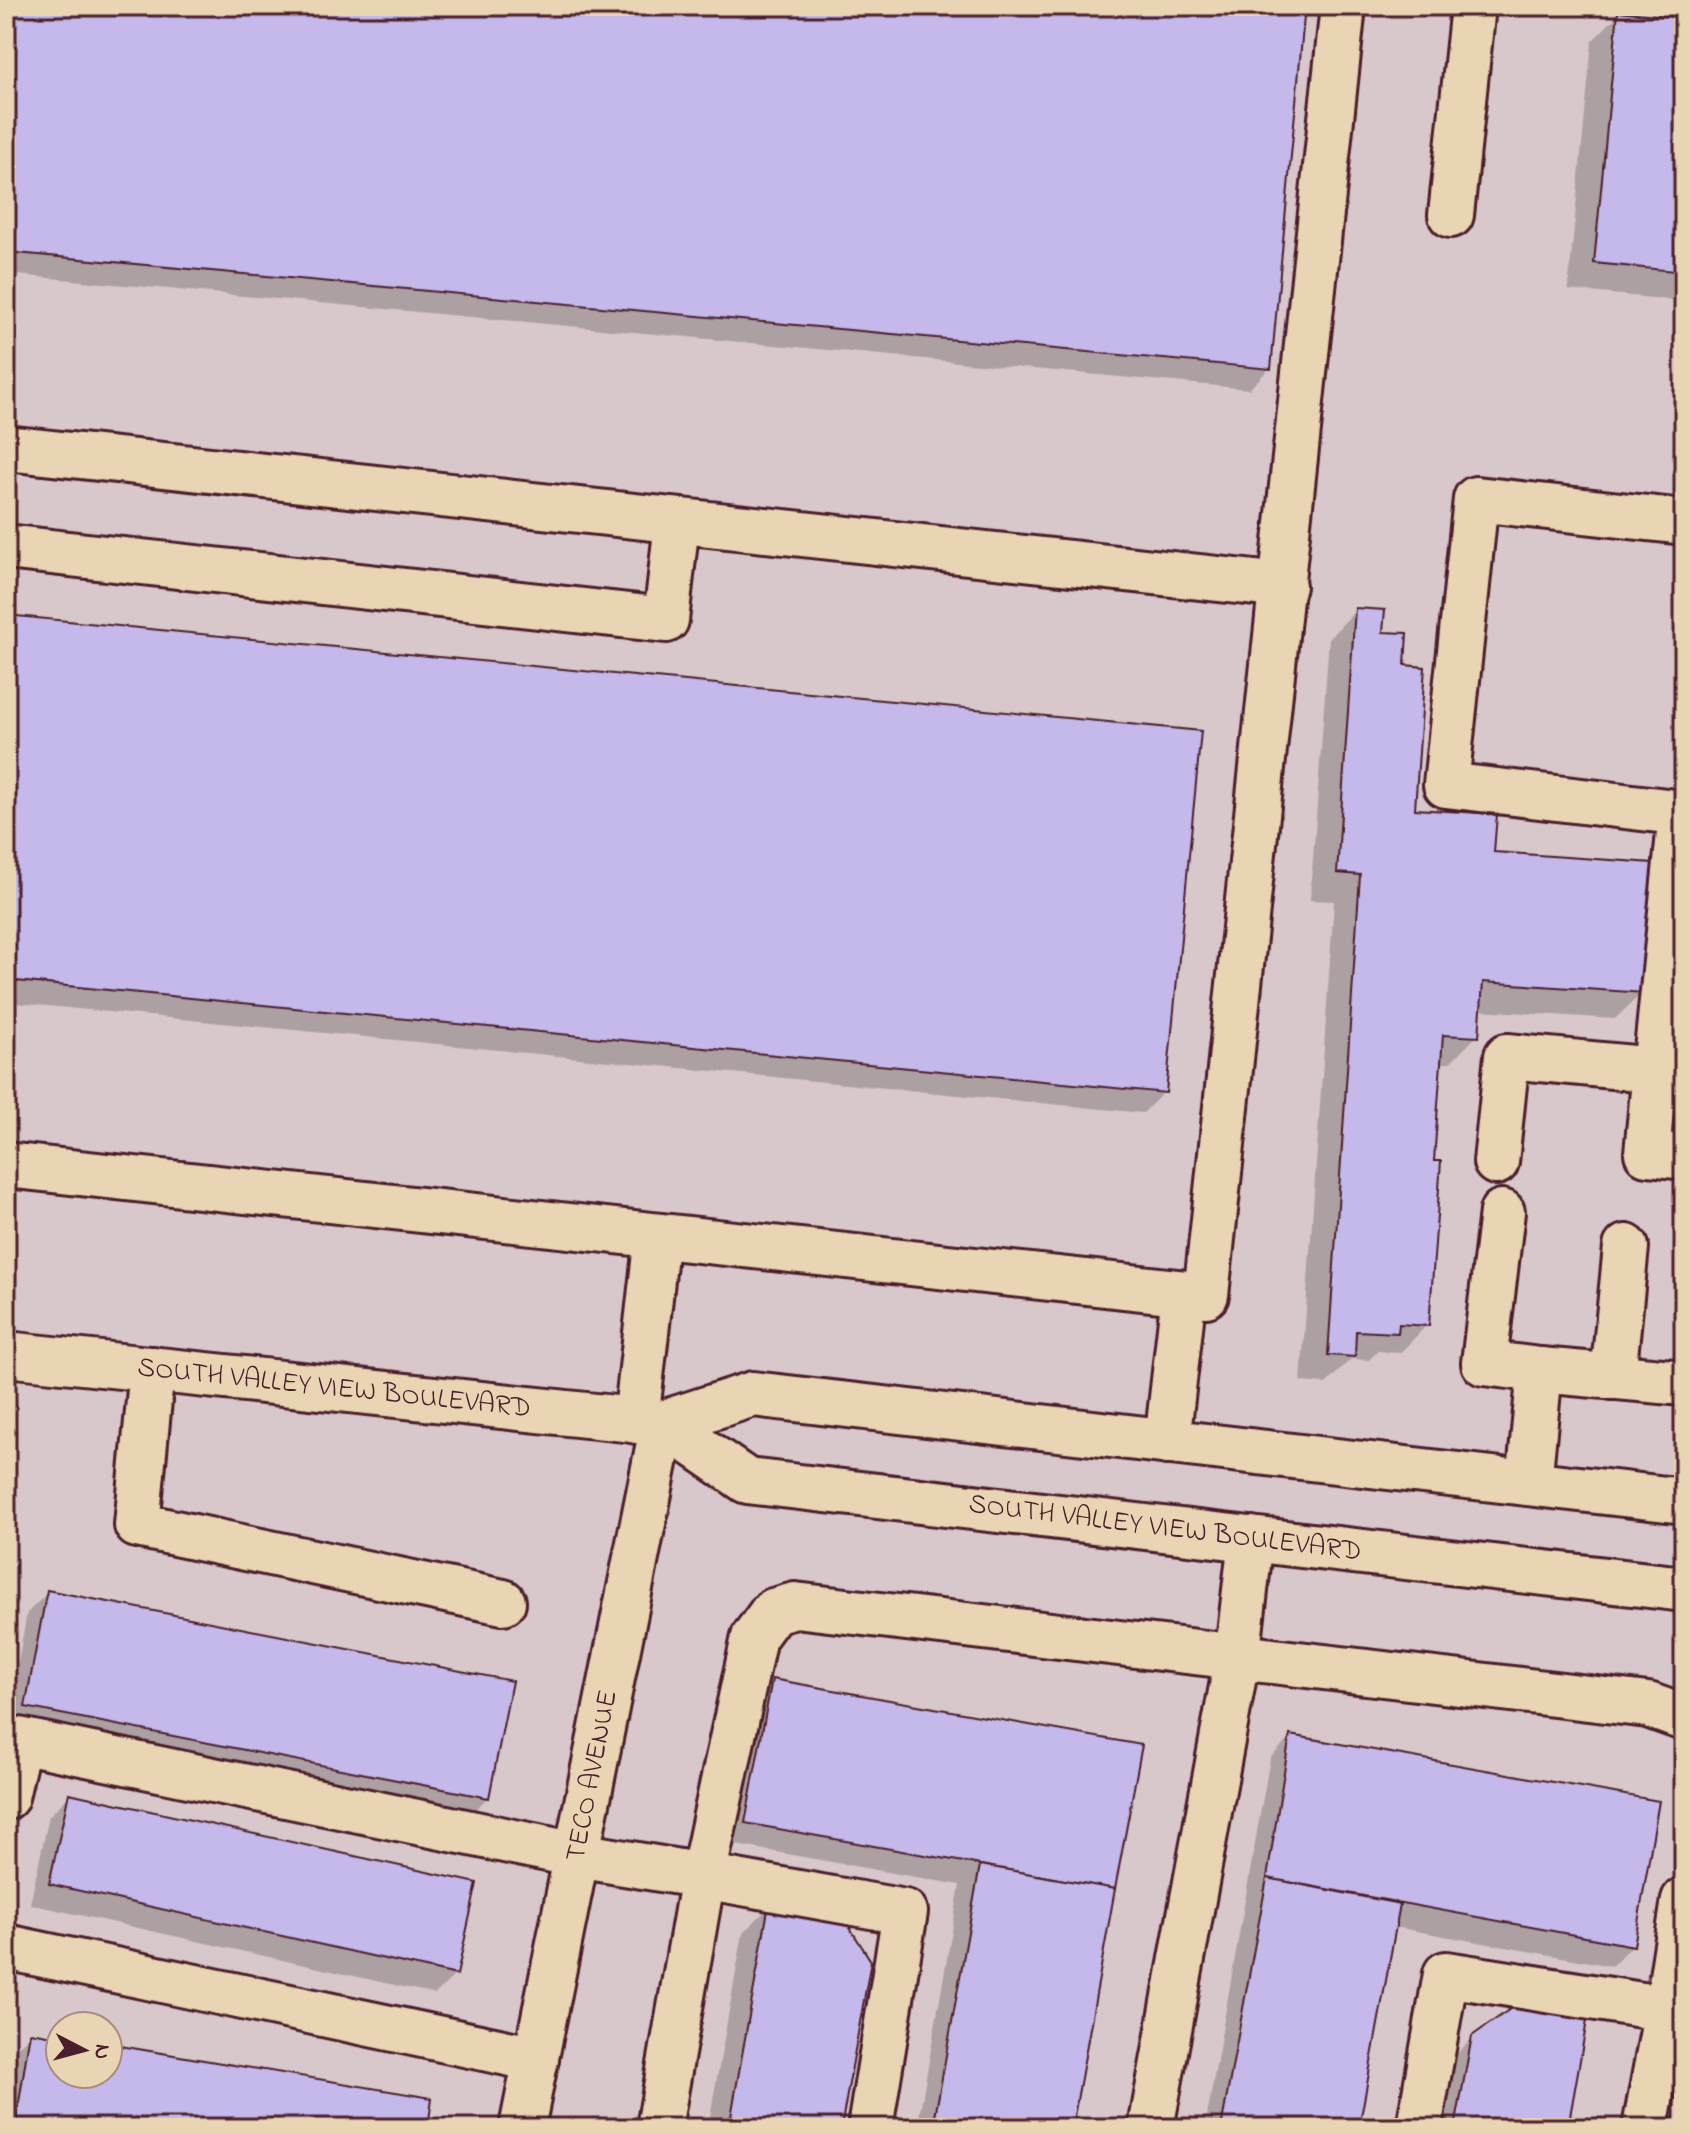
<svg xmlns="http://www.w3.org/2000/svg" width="1690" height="2134" font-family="'Indie Flower',sans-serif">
	<rect width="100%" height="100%" fill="#e2cfbe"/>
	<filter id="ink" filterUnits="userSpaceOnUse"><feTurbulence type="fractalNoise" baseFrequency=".0125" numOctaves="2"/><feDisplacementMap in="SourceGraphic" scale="16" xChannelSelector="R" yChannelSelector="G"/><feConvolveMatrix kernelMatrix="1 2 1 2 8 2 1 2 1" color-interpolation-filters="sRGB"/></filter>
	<g filter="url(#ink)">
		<path fill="#d9c8cb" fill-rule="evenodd" d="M6,6H1684V2128H6ZM60,2026H108V2074H60Z"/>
		<g fill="#0003">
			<path d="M6,6H1303L1270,368L1249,389L6,274Z"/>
			<path d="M1619,14L1684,20V301L1568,290L1592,41Z"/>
			<path d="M1356,610L1381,634L1403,667L1413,810L1492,854L1643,992L1615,1019L1479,1010L1477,1036L1450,1063H1439L1432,1163L1427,1325L1400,1353L1378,1351L1369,1360L1351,1359L1326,1384L1301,1382L1334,901L1310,900L1329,638Z"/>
			<path d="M6,617L1164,1092L1143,1113L6,1002Z"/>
			<path d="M1684,1003V1096L1675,1095Z"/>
			<path d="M48,1592L488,1797L467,1818L6,1727L27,1613Z"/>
			<path d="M772,1681L1139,1746L1071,2128H917L960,1885L725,1843L752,1702Z"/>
			<path d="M1290,1738L1633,1945L1612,1966L1394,1927L1357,2128H1205L1270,1758Z"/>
			<path d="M70,1795L456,1974L435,1994L30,1904L49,1816Z"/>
			<path d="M770,1906L839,2128H708L743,1933Z"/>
			<path d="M31,2034L60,2039V2074H108V2046L426,2128H6V2081L10,2054Z"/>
			<path d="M1473,2038L1566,2128H1434L1445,2065Z"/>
		</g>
		<g fill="#c4b9ea" stroke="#4a1f2b" stroke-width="2">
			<path d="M6,6H1305L1271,369L6,252Z"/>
			<path d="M1618,11L1684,18V272L1594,263Z"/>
			<path d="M1355,608L1385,610L1383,632L1407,633L1405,665L1425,667L1415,809L1497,814L1494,852L1654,863L1645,993L1483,982L1479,1037L1443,1035L1434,1161H1441L1429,1326L1399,1324L1398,1333L1356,1331L1355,1357L1328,1355L1360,875L1337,873Z"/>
			<path d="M6,615L1201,731L1166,1093L6,980Z"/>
			<path d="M47,1590L512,1681L489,1798L25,1707Z"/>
			<path d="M772,1679L1142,1745L1115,1889L745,1823Z"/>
			<path d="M1290,1735L1659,1801L1634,1946L1267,1878Z"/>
			<path d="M69,1793L477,1883L457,1975L49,1884Z"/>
			<path d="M980,1865L1115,1889L1072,2128H933Z"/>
			<path d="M1267,1878L1400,1904L1359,2128H1221Z"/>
			<path d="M769,1904L843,1917L871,1961L841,2128H729Z"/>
			<path d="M1517,2004L1588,2015L1568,2128H1455L1472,2036Z"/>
			<path d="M30,2032L60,2037V2074H108V2044L432,2098L428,2128H15Z"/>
		</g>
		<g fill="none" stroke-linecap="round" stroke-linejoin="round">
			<defs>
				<g id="minor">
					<path d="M1451,215L1473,6"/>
					<path d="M6,448L1283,586"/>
					<path d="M1684,522L1476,499L1446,785L1684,813"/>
					<path d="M6,547L666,620L677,522"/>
					<path d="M1655,1070L1681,813"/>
					<path d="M1496,1162L1507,1056L1655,1070L1647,1153L1684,1157"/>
					<path d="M6,1165L1206,1295L1343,6"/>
					<path d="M1502,1212L1484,1363L1540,1370"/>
					<path d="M152,1369L137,1525L503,1602"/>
					<path d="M1613,1377L1626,1247"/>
					<path d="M636,1421L657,1236"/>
					<path d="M1167,1442L1184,1293"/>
					<path d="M1529,1483L1540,1370L1684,1383"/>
					<path d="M6,1797L19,1740L577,1855L703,1876L754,1637L773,1611L795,1605L1648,1705L1684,1718"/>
					<path d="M1684,1900L1667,2009L1684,2012"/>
					<path d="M6,1947L536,2059"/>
					<path d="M522,2128L663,1423"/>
					<path d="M659,2128L703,1876L905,1912L870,2128"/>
					<path d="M1151,2128L1237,1659L1251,1539"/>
					<path d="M1419,2128L1446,1974L1667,2009L1645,2128"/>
				</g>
				<g id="major">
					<path d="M6,1354L663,1423L753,1394L1684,1501"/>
					<path d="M663,1423L747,1481L1684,1589"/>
				</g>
			</defs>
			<use href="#minor" stroke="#4a1f2b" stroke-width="50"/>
			<use href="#major" stroke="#4a1f2b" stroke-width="50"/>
			<use href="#minor" stroke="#e9d4b3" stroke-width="44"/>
			<use href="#major" stroke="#e9d4b3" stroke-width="44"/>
		</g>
	</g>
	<g text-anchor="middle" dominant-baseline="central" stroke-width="7" stroke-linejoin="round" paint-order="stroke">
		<g font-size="28" fill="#4a1f2b" stroke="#e9d4b3">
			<text transform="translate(334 1389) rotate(6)">SOUTH VALLEY VIEW BOULEVARD</text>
			<text transform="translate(1165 1529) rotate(7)">SOUTH VALLEY VIEW BOULEVARD</text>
			<text transform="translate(593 1776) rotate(-79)">TECO AVENUE</text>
		</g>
	</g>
	<rect width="1690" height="2134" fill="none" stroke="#e9d4b3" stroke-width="32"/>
	<rect x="16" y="16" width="1658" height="2102" fill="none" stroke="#4a1f2b" stroke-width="3" filter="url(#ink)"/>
	<g transform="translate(84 2050) rotate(96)"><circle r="38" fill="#e9d4b3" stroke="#a98c7d" stroke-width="2"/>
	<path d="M0-6L14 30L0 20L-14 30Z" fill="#4a1f2b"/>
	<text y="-12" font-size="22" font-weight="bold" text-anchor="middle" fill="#4a1f2b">N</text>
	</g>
</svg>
